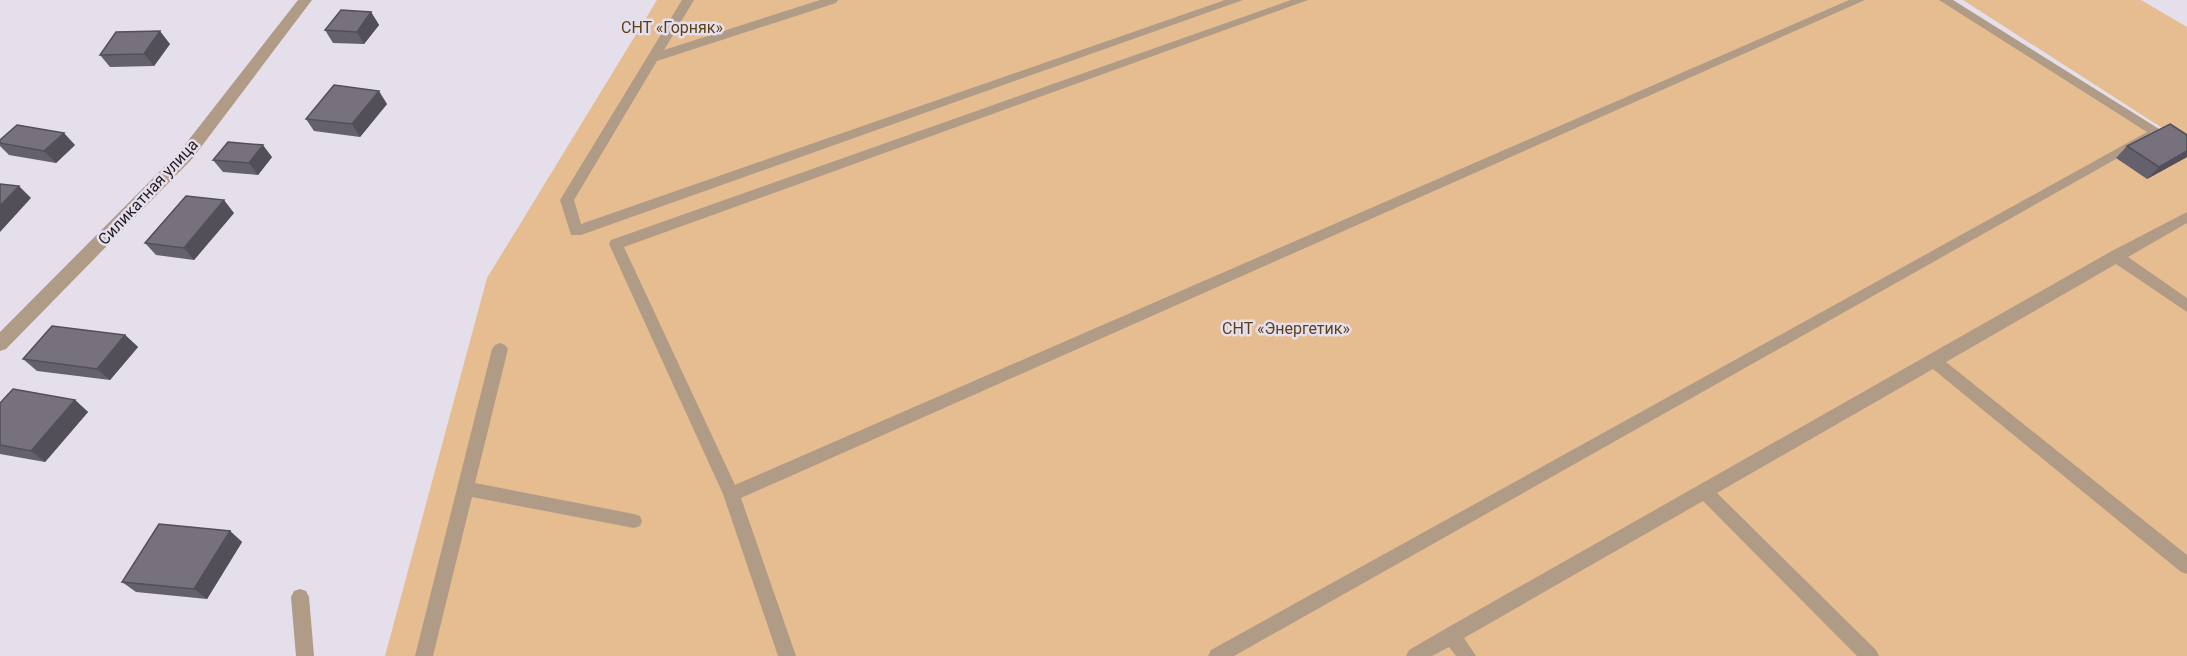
<svg xmlns="http://www.w3.org/2000/svg" width="2187" height="656" font-family="Roboto,sans-serif">
	<rect width="100%" height="100%" fill="#e5dfec"/>
	<g fill="#e5bd91">
		<path d="M657,0H1941L2187,157V656H385L487,278Z"/>
		<path d="M1963,0H2141L2187,27V144Z"/>
	</g>
	<g fill="none" stroke-linecap="round" stroke-linejoin="round">
		<g fill="#b09b86" fill-rule="evenodd">
			<path d="M682,0H694L664,50L820,0H838L836,3L657,61L574,200L581,224L1225,0H1243L581,235H571L560,200Z"/>
			<path d="M1291,0H1308L624,247L735,485L1849,0H1865L741,498L796,656H778L723,494L609,244L611,240Z"/>
			<path d="M1939,0H1953L2164,132L1234,656H1208L1211,650L2147,132Z"/>
			<path d="M2187,212V223L2128,257L2187,298V312L2116,264L1946,362L2187,555V574L2181,572L1933,369L1717,493L1876,650L1879,656H1857L1703,501L1464,638L1476,656H1456L1449,647L1432,656H1406L1409,650L1445,629L2110,252Z"/>
			<path d="M500,343L505,345L508,349L475,483L634,514L640,516L642,521L640,526L634,528L472,497L433,656H415L492,349L495,345Z"/>
			<path d="M300,589L306,591L309,597L314,656H296L291,597L294,591Z"/>
		</g>
		<path fill="#b09b86" fill-rule="evenodd" d="M298,0H312L192,159L6,349L0,351V332L180,151Z"/>
	</g>
	<g fill="#65616c">
		<path d="M371,12L379,25L364,44L333,43L325,30Z"/>
		<path d="M170,44L154,66L110,67L100,55Z"/>
		<path d="M387,104L360,137L314,131L306,119Z"/>
		<path d="M2187,135V157L2147,179L2116,158L2127,146Z"/>
		<path d="M0,140L75,145L56,163L9,155L0,146Z"/>
		<path d="M272,157L258,175L223,172L213,160Z"/>
		<path d="M234,213L194,260L156,255L145,243Z"/>
		<path d="M125,335L138,347L110,380L37,371L23,359Z"/>
		<path d="M75,400L88,412L45,462L0,454V403Z"/>
		<path d="M230,531L242,542L207,599L136,592L122,582Z"/>
	</g>
	<g fill="#534f58">
		<path d="M371,12L379,25L364,44L357,32Z"/>
		<path d="M160,31L170,44L154,66L144,54Z"/>
		<path d="M379,91L387,104L360,137L352,124Z"/>
		<path d="M64,133L75,145L56,163L44,151Z"/>
		<path d="M263,145L272,157L258,175L249,163Z"/>
		<path d="M2187,151V157L2147,179L2159,167Z"/>
		<path d="M19,186L31,198L0,232V206Z"/>
		<path d="M224,200L234,213L194,260L184,248Z"/>
		<path d="M125,335L138,347L110,380L97,369Z"/>
		<path d="M75,400L88,412L45,462L31,451Z"/>
		<path d="M230,531L242,542L207,599L194,589Z"/>
	</g>
	<g fill="#76717d" stroke="#534f58" stroke-width="1.5">
		<path d="M341,10L371,12L357,32L325,30Z"/>
		<path d="M160,31L144,54L100,55L116,32Z"/>
		<path d="M334,85L379,91L352,124L306,119Z"/>
		<path d="M2170,124L2187,135V151L2159,167L2127,146Z"/>
		<path d="M17,125L64,133L44,151L0,143V140Z"/>
		<path d="M228,142L263,145L249,163L213,160Z"/>
		<path d="M0,184L19,186L0,206Z"/>
		<path d="M186,196L224,200L184,248L145,243Z"/>
		<path d="M52,326L125,335L97,369L23,359Z"/>
		<path d="M13,389L75,400L31,451L0,445V403Z"/>
		<path d="M159,524L230,531L194,589L122,582Z"/>
	</g>
	<g text-anchor="middle" dominant-baseline="central" stroke-width="5" stroke-linejoin="round" paint-order="stroke">
		<g font-size="16" fill="#5e3e17" stroke="#e5dfec">
			<text x="672" y="27">СНТ «Горняк»</text>
			<text x="1286" y="328">СНТ «Энергетик»</text>
		</g>
		<g font-size="16" fill="#1d1b20" stroke="#e5dfec">
			<text transform="translate(148 192) rotate(-47)">Силикатная улица</text>
		</g>
	</g>
</svg>
